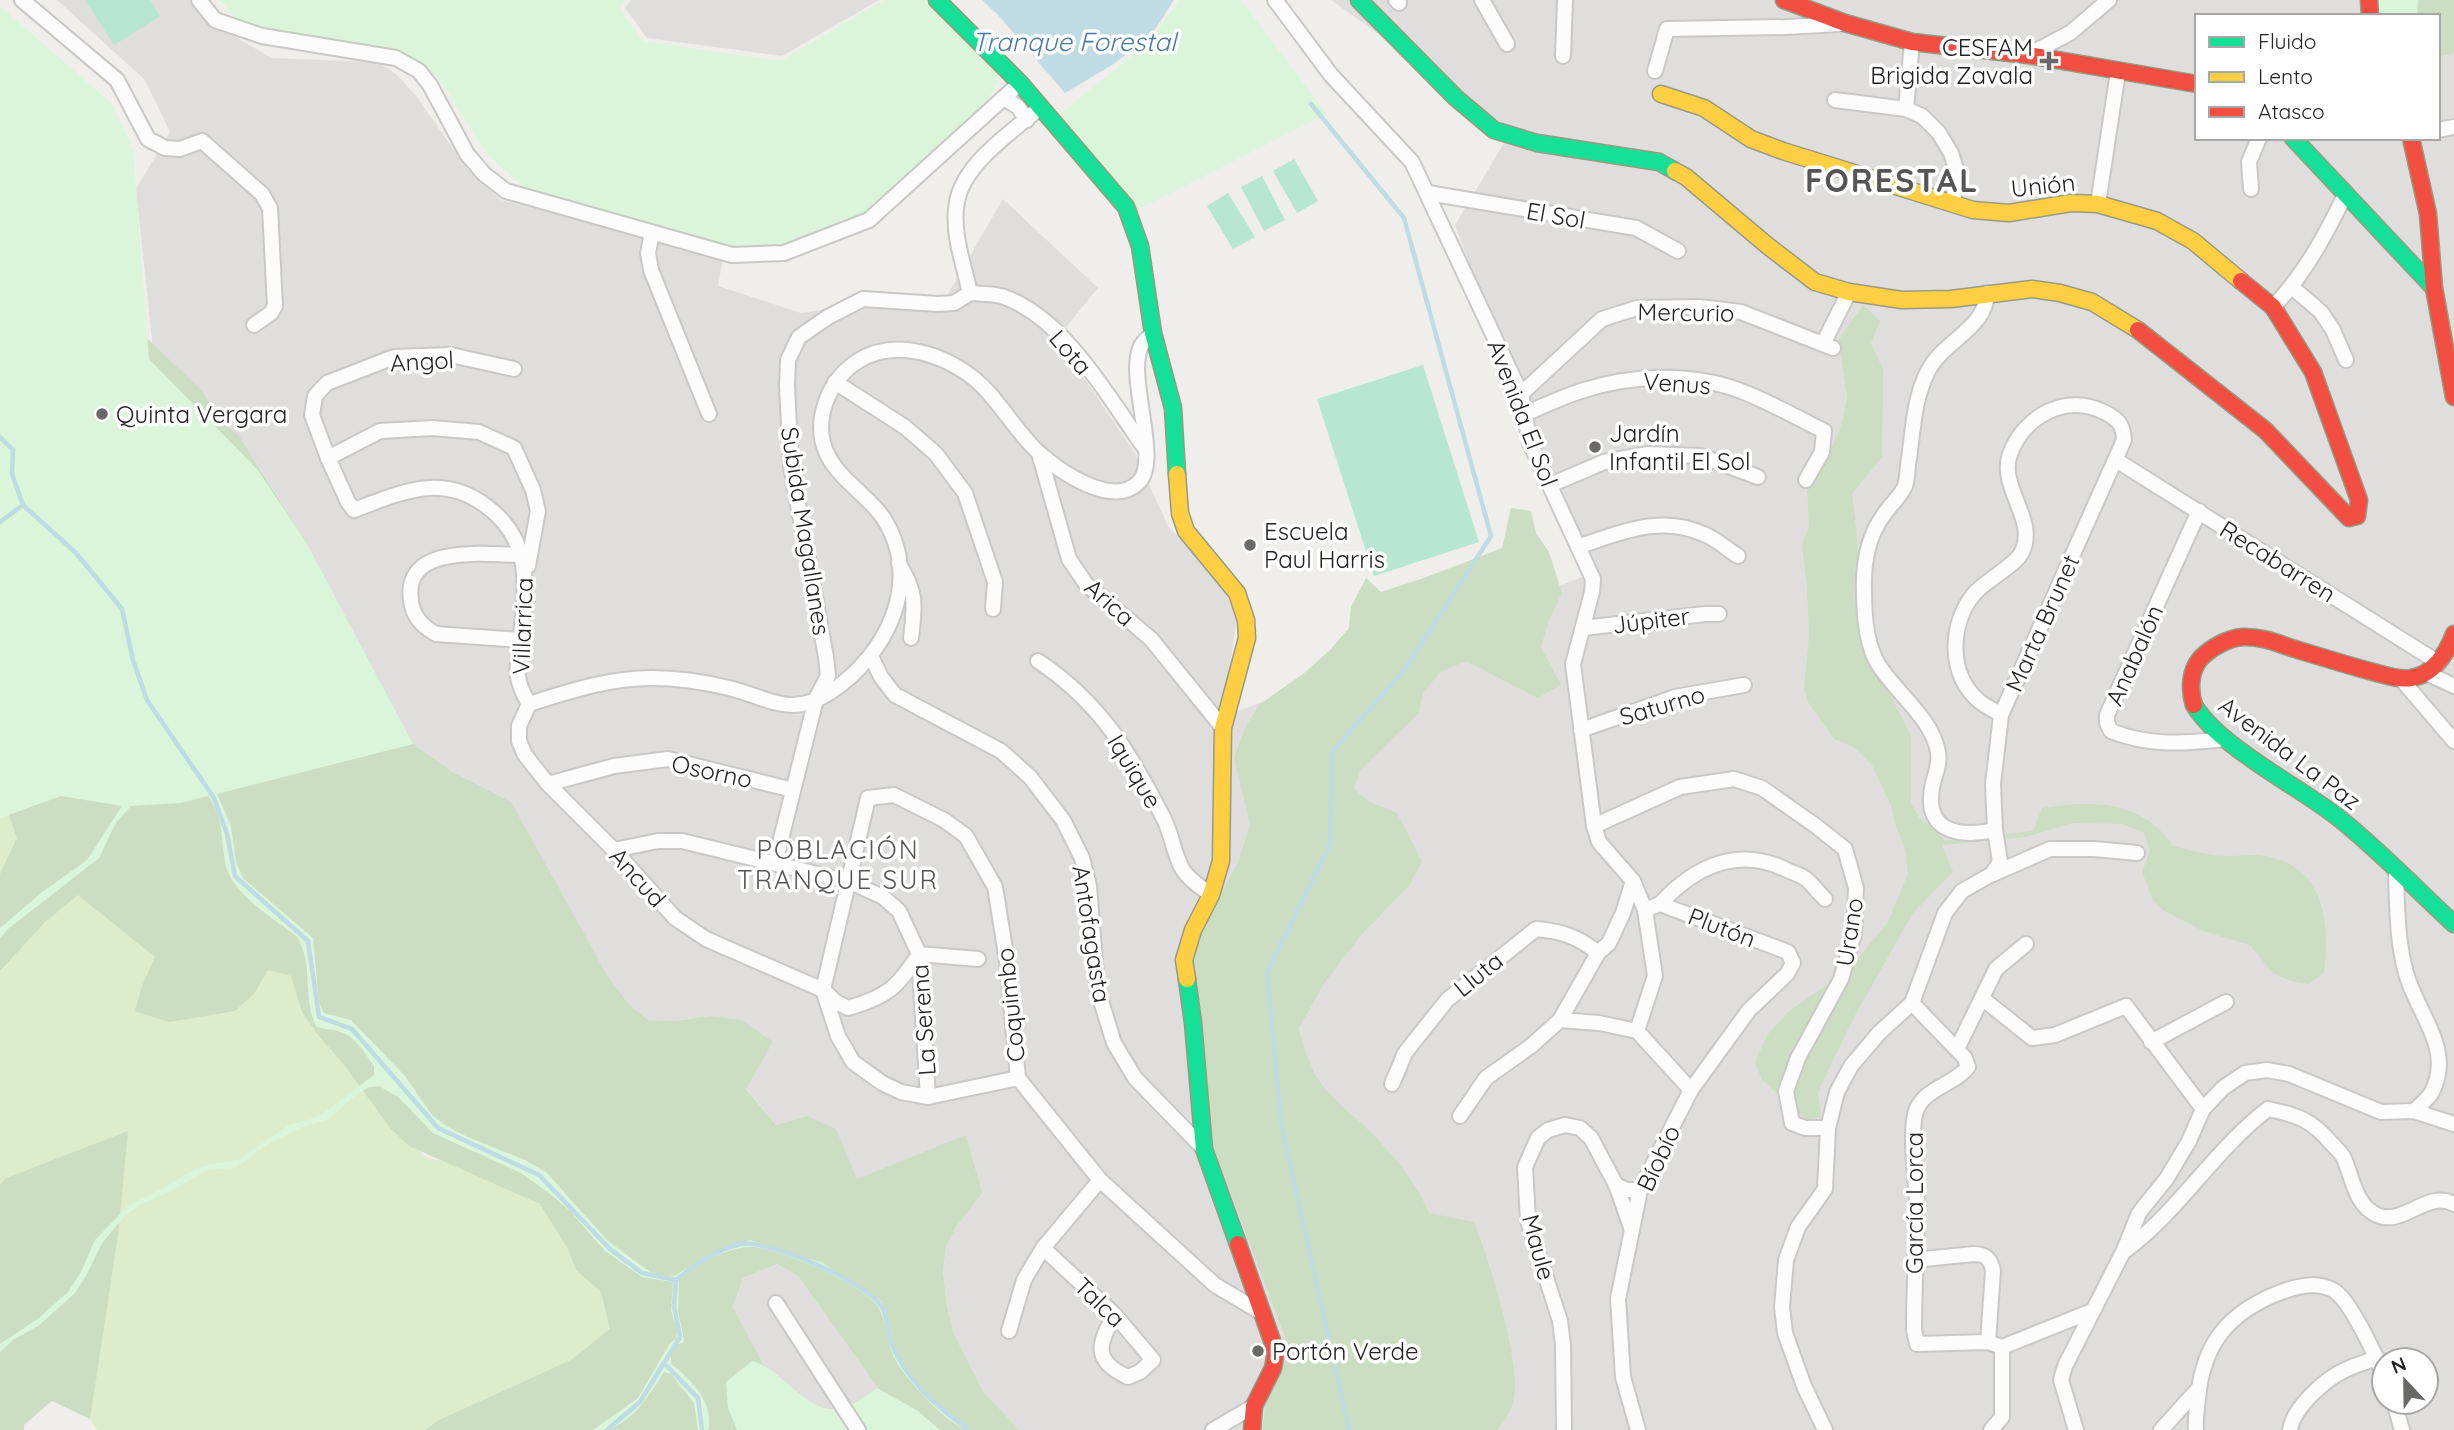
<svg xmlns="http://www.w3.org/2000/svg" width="2454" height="1430" font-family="Quicksand,sans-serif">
	<rect width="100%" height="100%" fill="#f0eeeb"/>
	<g fill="#dfdedc" fill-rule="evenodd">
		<path d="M57,0H202L231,34L271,58L377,62L396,74L417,97L468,170L501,200L723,258L718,286L801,313L861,304H942L1003,199L1098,288L1057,338L1134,452L1168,526L1221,582L1237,617L1223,717L1582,577L1533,435L1455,225L1512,130L1331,0H2391L2389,16H2197V138H2438V51L2454,47V1430H1020L984,1393L954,1334L947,1306L943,1271L946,1248L956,1227L982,1192L857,1179L807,1116L776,1125L746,1088L773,1042L709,1016L674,1021L648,1020L628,1003L607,975L573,916L456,774L413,744L306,542L256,462L154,358L136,189L170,132L145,80ZM2384,1360H2426V1402H2384Z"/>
		<path d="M631,0H879L782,56L647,38L625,8Z"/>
		<path d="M777,1264L798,1276L897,1415L798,1430L733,1307L743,1278Z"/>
	</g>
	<path fill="#ddeccb" d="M61,796L181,803L396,1124L425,1157L483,1171L546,1198L609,1289L616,1333L574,1366L437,1430H97L90,1419L127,1132L6,1178L0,1184V818Z"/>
	<g fill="#cbdec1">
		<path d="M2385,0H2454V53L2438,57V16H2383Z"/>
		<path d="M1863,305L1880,321L1871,343L1883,369L1882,457L1852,494L1857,536L1861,635L1911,736V803L1920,819L1936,829L1945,841L2033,831L2042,808C2091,800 2143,800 2173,846C2190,850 2209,856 2227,856C2241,856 2256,853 2270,857C2326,869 2330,926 2324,973L2309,984L2291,981L2273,973L2250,945L2203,931L2163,910L2153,900L2142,872L2150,851L2144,833L2123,824L2073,823L2026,837L1942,845L1953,872L1913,913L1853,1019L1818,1092L1821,1117L1807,1120L1762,1080L1755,1062L1767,1035L1789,1011L1846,972L1887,924L1908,874L1905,848L1896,827L1891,806L1872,765L1854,747L1834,739L1808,702L1804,688L1809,636L1807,587L1802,544L1809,527L1807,485L1833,445L1842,422L1847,398L1839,339Z"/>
		<path d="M128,320L201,390L223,423L239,436L306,542L413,744L456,774L511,802L607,975L628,1003L648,1020L674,1021L709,1016L742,1020L773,1042L746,1089L776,1125L807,1116L836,1129L857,1179L966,1135L982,1193L956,1227L946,1248L943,1271L947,1306L954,1334L984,1393L1020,1430H914L897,1415L798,1276L777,1264L743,1278L733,1307L798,1430H425L439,1420L571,1360L610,1329L601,1292L576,1270L568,1249L540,1204L409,1146L391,1129L345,1066L319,1036L302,1012L291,976L268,970L254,994L235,1011L169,1022L135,1011L142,986L155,957L78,895L45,922L0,971V874L17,838L0,790Z"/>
		<path d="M1511,508L1531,511L1536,533L1549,552L1562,593L1549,620L1541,647L1561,685L1538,698L1466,661L1440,672L1423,693L1419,713L1361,769L1354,789L1370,802L1397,813L1422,861L1409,886L1361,935L1323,985L1299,1028C1303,1046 1309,1064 1318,1079C1329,1096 1346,1109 1360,1122C1387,1147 1415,1179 1429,1213L1474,1222C1488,1256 1521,1362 1514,1397C1512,1410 1506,1420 1497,1430H1263L1265,1407L1290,1350L1209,1135L1192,948L1238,862L1250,825L1234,757L1246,726L1260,704L1303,674L1330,650L1349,628L1351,607L1366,578L1381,592L1424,578L1502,548Z"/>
		<path d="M128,1131L118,1235L90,1419L52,1401L24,1425V1430H0V1184L6,1178Z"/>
	</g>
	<g fill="#daf5da">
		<path d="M220,0H625L621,10L643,41L780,61L884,0H936L999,74L996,86L989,98L869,216L782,248L735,250L526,189L488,155L443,84L428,68L400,56L242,25Z"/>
		<path d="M1179,0H1241L1327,114L1137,210L1060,114L1151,40Z"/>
		<path d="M2373,0H2418L2417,16H2373Z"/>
		<path d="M0,6L111,103L133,149L149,359L257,469L306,542L413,744L217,794L231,826L236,862L243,878L313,938L319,1003L324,1013L351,1020L405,1076L432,1115L447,1126L461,1134L525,1160L546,1172L608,1241L650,1272L668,1277L676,1275L709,1254L750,1240L823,1263L880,1300C890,1313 889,1331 894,1346C904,1379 943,1412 971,1430C951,1430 904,1377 895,1359C886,1342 887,1318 876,1304C859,1283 778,1247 751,1247C727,1247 695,1264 679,1280L678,1311L684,1339L683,1343L678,1344L671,1355V1364C690,1378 715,1403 708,1430H698L694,1403L671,1374L664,1372C651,1392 635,1420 610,1429C606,1430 598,1430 593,1430L638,1398L670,1343L676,1339L677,1332L671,1310L673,1282L642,1277L605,1251L570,1211L549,1193L521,1173L433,1133L398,1097L379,1086L369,1087L356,1095L329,1119L303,1127L270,1143L235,1168L207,1170L171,1191L140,1205L126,1215L102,1243L87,1274L75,1293L38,1326L13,1340L0,1352V1344L39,1318L68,1292L81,1272L95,1240L128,1206L162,1189L191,1171L207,1165L238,1160L289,1125L311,1119L325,1112L374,1075V1066C364,1052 355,1036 338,1031C330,1028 323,1030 316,1026C302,997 314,965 297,937C277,921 234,895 227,869C219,842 227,823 208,796L181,803L131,806L115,824L99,858L8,929L0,938V928L5,924L41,893L87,860L122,806L61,796L0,818Z"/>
		<path d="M752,1361C786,1369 808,1422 848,1406C858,1402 868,1394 877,1388L918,1411L940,1430H737L728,1408L726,1382Z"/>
	</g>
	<g fill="#b7e6d2">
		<path d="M85,0H150L160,16L114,45Z"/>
		<path d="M1294,159L1318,201L1297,213L1273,171Z"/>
		<path d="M1262,176L1285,220L1264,231L1241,187Z"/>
		<path d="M1228,193L1255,237L1233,249L1207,206Z"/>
		<path d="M1423,365L1479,542L1374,576L1317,399Z"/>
	</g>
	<path fill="#bfdbe3" d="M982,0H1174L1150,37L1112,65L1065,93L998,15Z"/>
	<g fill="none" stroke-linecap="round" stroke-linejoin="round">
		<g stroke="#bfdbe3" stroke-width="4.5">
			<path d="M1311,104L1404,218L1491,536L1403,672L1332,752L1330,844L1267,972L1281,1124L1349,1430"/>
			<path d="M0,437L13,450L12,474L23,505L76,553L122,609L133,660L147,700L214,798L227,834L235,876L308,941L319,1017L352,1029L438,1128L539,1175L610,1249L642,1273L676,1280"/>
			<path d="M0,522L23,505"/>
			<path d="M676,1280C695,1264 717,1249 741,1244C768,1239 870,1283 883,1309C888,1319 887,1333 892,1345C907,1381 937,1407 969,1430"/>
			<path d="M665,1364L698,1398L702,1430"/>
			<path d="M607,1430L640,1402L680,1337L674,1306L676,1280"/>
		</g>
		<defs>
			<g id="street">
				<path d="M22,0L117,80L148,139L165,148L180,149L202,141L262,194L270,208L275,306L271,313L254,325"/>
				<path d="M199,0L215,20L262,36L396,58L419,71L430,85L467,154L484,174L506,191L732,255L784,253L869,220L1020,83"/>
				<path d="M1275,0L1331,75L1412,162L1521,394L1530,443L1593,579L1592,592L1573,664L1594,826L1599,842L1633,881L1645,910L1655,976L1637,1031"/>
				<path d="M1396,0L1399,3"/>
				<path d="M1482,0L1507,44"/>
				<path d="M2028,55L2070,33L2109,0"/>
				<path d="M1563,56L1565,0"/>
				<path d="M1655,71L1667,29L1787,27L1839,24"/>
				<path d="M1004,98L1018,107L1027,120"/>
				<path d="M1835,100L1906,109L1922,116L1939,133L1951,153L1957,172L1953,204"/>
				<path d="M1906,109L1912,42"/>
				<path d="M2438,130L2454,127"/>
				<path d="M2251,189L2249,162L2259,138"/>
				<path d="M1428,193L1636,228L1678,251"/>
				<path d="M2098,204L2118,72"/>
				<path d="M652,233L648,253L651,270L709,414"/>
				<path d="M2292,287L2321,312L2333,330L2346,360"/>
				<path d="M970,293C981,294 996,293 1007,298C1067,322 1108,397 1144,447"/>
				<path d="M970,293C964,265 951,231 957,202C963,164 1013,131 1041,107"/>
				<path d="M1987,293C1986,329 1943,341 1928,371C1914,398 1913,430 1909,459C1907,467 1908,478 1905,486C1901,496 1889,506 1883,516C1867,538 1863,565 1864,592C1864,615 1866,644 1878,664C1896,693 1932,718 1938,752C1940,763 1936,772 1933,783C1922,831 1957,838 1995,830"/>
				<path d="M2273,307C2305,274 2326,234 2346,193"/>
				<path d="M1823,344L1849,292"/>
				<path d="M514,369L451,355L394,357L327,383L315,396L312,415L328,458L348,502L354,510C400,493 441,472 486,506C533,540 526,586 521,637C518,667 512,675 529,704"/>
				<path d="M835,382L905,427L936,454L965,493L995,582L993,609"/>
				<path d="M1521,394L1602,319L1637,308L1699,307L1741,312L1833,348"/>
				<path d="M1526,413C1544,406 1562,397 1581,391C1632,374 1696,372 1746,393C1773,404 1798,418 1824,431L1822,452L1806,480"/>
				<path d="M1039,453L1069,559L1086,584L1151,639L1223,728"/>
				<path d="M328,458L380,431L432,428L479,432L514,448L533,490L538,511L528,566"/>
				<path d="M2116,460L2439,663"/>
				<path d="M1550,485L1604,462L1648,454L1701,456L1758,477"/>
				<path d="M2199,511L2107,715V723L2111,731C2150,747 2186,743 2226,739"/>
				<path d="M1580,546C1622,532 1662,514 1706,535C1717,540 1727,549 1738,556"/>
				<path d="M899,564C917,593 915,605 911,638"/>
				<path d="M1583,628L1705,614H1719"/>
				<path d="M521,640L436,634C423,627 413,617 411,601C402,542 488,555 523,555"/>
				<path d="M871,656L881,677L895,695L1001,751L1030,777L1063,820L1082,858L1089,886L1097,988L1114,1043L1135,1078L1204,1149"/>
				<path d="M1038,661C1101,703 1130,753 1164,819C1172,835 1174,855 1183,870C1189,880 1202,888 1211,895"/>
				<path d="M2426,673L2454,686"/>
				<path d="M2401,679L2454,741"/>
				<path d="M529,704C570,691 609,678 652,678C678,678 704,682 729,688C770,698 790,719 832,691C887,654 923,582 884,519C869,496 841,481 828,456C811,423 828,380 858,361C899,335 958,358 988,392C1005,411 1019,434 1038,452C1059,471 1113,509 1139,482C1161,459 1126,377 1141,346C1143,342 1149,337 1153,333"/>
				<path d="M529,704L519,726V741L525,755L548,784L614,850L675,918L706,939L823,990L836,1002L848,1008C887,997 898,987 919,954L978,959"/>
				<path d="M1581,730L1675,697L1744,685"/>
				<path d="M548,784L614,766L668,759L793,790"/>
				<path d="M1594,826L1680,787L1734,779L1762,788L1816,826L1845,849L1856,888L1854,934L1841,979L1798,1058L1786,1091L1792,1123L1805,1128H1828"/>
				<path d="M614,850L658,841H682L850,882L883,897L899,911L919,954L928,1097"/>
				<path d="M775,863L816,699L828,676L826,657L791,466L787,386L788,360L799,337L828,317L863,299L938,304L954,303L970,293"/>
				<path d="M2396,872C2397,905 2397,941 2406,973C2417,1014 2454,1048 2432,1092C2428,1099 2420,1105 2414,1111"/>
				<path d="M1993,874L2050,849H2094L2137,853"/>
				<path d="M1660,904C1695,866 1738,846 1787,870C1793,873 1801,875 1806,879C1813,885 1819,893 1825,899"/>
				<path d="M1983,999L2032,1038L2055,1035L2126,1006L2203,1109"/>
				<path d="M1912,1003L1965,1058L1968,1067C1954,1085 1924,1088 1916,1111C1909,1132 1916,1178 1917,1202C1917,1244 1914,1287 1914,1330L1917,1344L1988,1342L2002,1347L2092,1311"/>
				<path d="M1560,1020L1598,953L1609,943L1623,913L1633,881"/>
				<path d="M2151,1042L2226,1002"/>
				<path d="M1957,1049L1996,969L2026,944"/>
				<path d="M1018,1078L928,1097L901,1092L882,1083L853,1062L838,1036L823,990L868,798L894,795L944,820L966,836L995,887L1007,961L1018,1078L1100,1180L1215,1285L1262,1313"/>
				<path d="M1392,1084L1405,1053L1447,1000L1536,929C1561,931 1579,937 1598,953"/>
				<path d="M1460,1116L1486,1078L1531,1046L1560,1020L1599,1023L1637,1031L1691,1090"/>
				<path d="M1616,1185L1632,1230"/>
				<path d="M1043,1248L1115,1315L1153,1360L1140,1372L1128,1377C1092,1361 1098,1343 1115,1315"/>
				<path d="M2126,1250C2180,1210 2214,1150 2268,1109C2298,1115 2312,1120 2332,1144C2337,1149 2343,1154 2345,1161C2353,1180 2356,1206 2377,1215C2403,1227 2428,1189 2454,1204"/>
				<path d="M1914,1260L1974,1254C1986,1254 1991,1259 1993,1271L1988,1342"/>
				<path d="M776,1303L858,1430"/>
				<path d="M1009,1331L1024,1280L1043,1248L1100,1180"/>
				<path d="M2394,1402L2402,1430"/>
				<path d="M1213,1430L1254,1406"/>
				<path d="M1564,1430L1563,1345L1560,1321L1528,1221L1525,1167L1538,1138L1548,1130L1565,1125L1580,1128L1591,1138L1616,1185L1627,1190H1640"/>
				<path d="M1638,1430L1623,1377L1618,1299L1640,1190L1691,1090L1749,1010L1787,974L1793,963L1788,952L1660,904L1645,910"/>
				<path d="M1825,1430L1804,1386L1785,1333L1782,1307L1786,1260L1798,1227L1825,1189L1828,1128L1837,1092L1851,1066L1879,1033L1912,1003L1945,913L1962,891L1992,874L2000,862L1995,830L1993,784L2001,715L2124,440C2123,424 2118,419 2104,412C2066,393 2024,416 2010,454C1998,487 2038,520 2022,552C2016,565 1985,581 1974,594C1949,624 1948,675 1979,701C1985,706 1994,710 2001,715"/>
				<path d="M1991,1430L2002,1417V1347"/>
				<path d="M2076,1430L2061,1380L2065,1366L2124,1250L2139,1213L2167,1178L2189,1141L2203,1109L2223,1088L2245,1073L2267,1070L2289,1074L2381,1112L2414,1111L2454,1124"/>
				<path d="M2161,1430L2199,1388"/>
				<path d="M2196,1430C2195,1419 2197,1409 2198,1398C2203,1343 2229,1312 2281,1292C2297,1286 2317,1281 2333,1290C2350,1299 2377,1358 2384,1377"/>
				<path d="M2290,1430C2293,1408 2325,1379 2345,1370C2355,1365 2366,1362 2377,1358"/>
			</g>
			<g id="fast">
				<path d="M937,0L1020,83L1126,207L1140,246L1153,333L1173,408L1177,474"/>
				<path d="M1359,0L1456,98L1494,130L1537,143L1659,162L1675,171"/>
				<path d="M2293,138L2434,288"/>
				<path d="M2194,705C2219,747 2300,787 2340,819C2380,851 2416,889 2454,924"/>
				<path d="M1187,979L1193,1023L1204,1149L1238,1244"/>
			</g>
			<g id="slow">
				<path d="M1661,94L1704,108L1751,139L1783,151L1973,210L2009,213L2071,203L2098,204L2157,221L2193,241L2241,281"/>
				<path d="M1675,171L1686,177L1768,246L1815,282L1849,292L1902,300L1951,299L2032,289L2060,293L2092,302L2138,330"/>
				<path d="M1177,474L1180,513L1186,531L1237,593L1246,620L1247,638L1223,728L1221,861L1211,895L1193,930L1184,960L1187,979"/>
			</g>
			<g id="jam">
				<path d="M1784,0L1845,23L1912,42L2028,55L2197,84"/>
				<path d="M2369,0L2370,16"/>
				<path d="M2411,138L2428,214L2434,288L2454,397"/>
				<path d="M2138,330L2265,430L2349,518L2357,516L2359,500L2313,372L2273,307L2241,281"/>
				<path d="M2194,705C2189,690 2190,671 2200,659C2210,648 2228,638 2243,637C2261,636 2279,644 2295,649C2321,657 2347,665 2373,672C2385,675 2399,680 2411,678C2433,675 2447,653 2454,634"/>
				<path d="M1238,1244L1276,1352L1273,1368L1254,1406L1252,1430"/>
			</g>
		</defs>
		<use href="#street" stroke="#c9c8c7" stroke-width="18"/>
		<use href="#fast" stroke="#999a82" stroke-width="19"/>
		<use href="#slow" stroke="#999a82" stroke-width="19"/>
		<use href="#jam" stroke="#999a82" stroke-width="19"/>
		<use href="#street" stroke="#fdfcfc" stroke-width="14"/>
		<use href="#fast" stroke="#16e098" stroke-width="16"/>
		<use href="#slow" stroke="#ffcf43" stroke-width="16"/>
		<use href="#jam" stroke="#f24e42" stroke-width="16"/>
	</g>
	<g fill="#6a6968" stroke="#fff" stroke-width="2.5">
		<path d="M2045.5 50.5h7v7h7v7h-7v7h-7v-7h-7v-7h7z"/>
		<circle cx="102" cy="414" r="7"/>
		<circle cx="1595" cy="447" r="7"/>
		<circle cx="1250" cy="545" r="7"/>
		<circle cx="1258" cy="1351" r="7"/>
	</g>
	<g text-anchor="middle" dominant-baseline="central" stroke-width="7" stroke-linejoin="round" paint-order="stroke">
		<g font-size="24" fill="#222" stroke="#fff" text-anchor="start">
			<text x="2033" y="47" text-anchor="end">CESFAM<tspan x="2033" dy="28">Brigida Zavala</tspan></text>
			<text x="116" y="414">Quinta Vergara</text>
			<text x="1609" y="433">Jardín<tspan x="1609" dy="28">Infantil El Sol</tspan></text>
			<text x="1264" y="531">Escuela<tspan x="1264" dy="28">Paul Harris</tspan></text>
			<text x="1272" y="1351">Portón Verde</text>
		</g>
		<g font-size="24" fill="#222" stroke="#fff">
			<text transform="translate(2043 185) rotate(-6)">Unión</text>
			<text transform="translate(1556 215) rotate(10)">El Sol</text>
			<text transform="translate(1686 312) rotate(1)">Mercurio</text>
			<text transform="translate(1071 352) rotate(49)">Lota</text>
			<text transform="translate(422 361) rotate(-3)">Angol</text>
			<text transform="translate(1677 383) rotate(4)">Venus</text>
			<text transform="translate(1523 413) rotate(69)">Avenida El Sol</text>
			<text transform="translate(806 531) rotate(81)">Subida Magallanes</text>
			<text transform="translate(2278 561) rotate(32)">Recabarren</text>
			<text transform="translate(1110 602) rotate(42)">Arica</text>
			<text transform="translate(1651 620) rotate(-7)">Júpiter</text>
			<text transform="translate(2042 623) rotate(-66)">Marta Brunet</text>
			<text transform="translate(522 626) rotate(-88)">Villarrica</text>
			<text transform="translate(2134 655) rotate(-66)">Anabalón</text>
			<text transform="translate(1662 705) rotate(-16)">Saturno</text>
			<text transform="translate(2290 753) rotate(37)">Avenida La Paz</text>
			<text transform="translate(712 771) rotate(12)">Osorno</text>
			<text transform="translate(1135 771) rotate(59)">Iquique</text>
			<text transform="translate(638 877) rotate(48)">Ancud</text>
			<text transform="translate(1722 927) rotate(21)">Plutón</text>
			<text transform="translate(1849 932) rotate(-81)">Urano</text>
			<text transform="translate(1092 934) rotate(81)">Antofagasta</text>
			<text transform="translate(1478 974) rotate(-39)">Lluta</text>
			<text transform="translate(1010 1005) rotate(-96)">Coquimbo</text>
			<text transform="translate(923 1020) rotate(-94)">La Serena</text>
			<text transform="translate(1658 1158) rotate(-65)">Bíobío</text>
			<text transform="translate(1914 1203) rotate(-90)">García Lorca</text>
			<text transform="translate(1539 1247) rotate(75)">Maule</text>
			<text transform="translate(1100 1302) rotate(44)">Talca</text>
		</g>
		<g font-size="26" font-style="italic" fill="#4a7aab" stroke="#fff">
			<text x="1074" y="41">Tranque Forestal</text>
		</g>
		<g font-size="26" letter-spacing="2" fill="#555" stroke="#fff">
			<text x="838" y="849">POBLACIÓN<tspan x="838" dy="30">TRANQUE SUR</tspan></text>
		</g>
		<g font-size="32" font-weight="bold" letter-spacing="2" fill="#555" stroke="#fff">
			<text x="1892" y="180">FORESTAL</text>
		</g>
	</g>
	<rect x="2195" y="14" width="245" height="126" fill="#ffffff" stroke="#a7a7a7" stroke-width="2"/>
	<rect x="2209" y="37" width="35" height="10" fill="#16e098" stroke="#a7a7a7" stroke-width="2"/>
	<text x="2258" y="49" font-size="21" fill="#222222">Fluido</text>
	<rect x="2209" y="72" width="35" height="10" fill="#ffcf43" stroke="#a7a7a7" stroke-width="2"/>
	<text x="2258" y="84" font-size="21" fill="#222222">Lento</text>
	<rect x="2209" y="107" width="35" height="10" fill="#f24e42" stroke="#a7a7a7" stroke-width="2"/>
	<text x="2258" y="119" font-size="21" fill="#222222">Atasco</text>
	<g transform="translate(2405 1381) rotate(338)"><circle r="33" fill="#ffffff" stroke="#a7a7a7" stroke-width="2"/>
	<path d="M0-5L12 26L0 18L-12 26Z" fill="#6a6968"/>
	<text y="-10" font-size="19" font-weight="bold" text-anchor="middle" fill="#222222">N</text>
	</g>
</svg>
